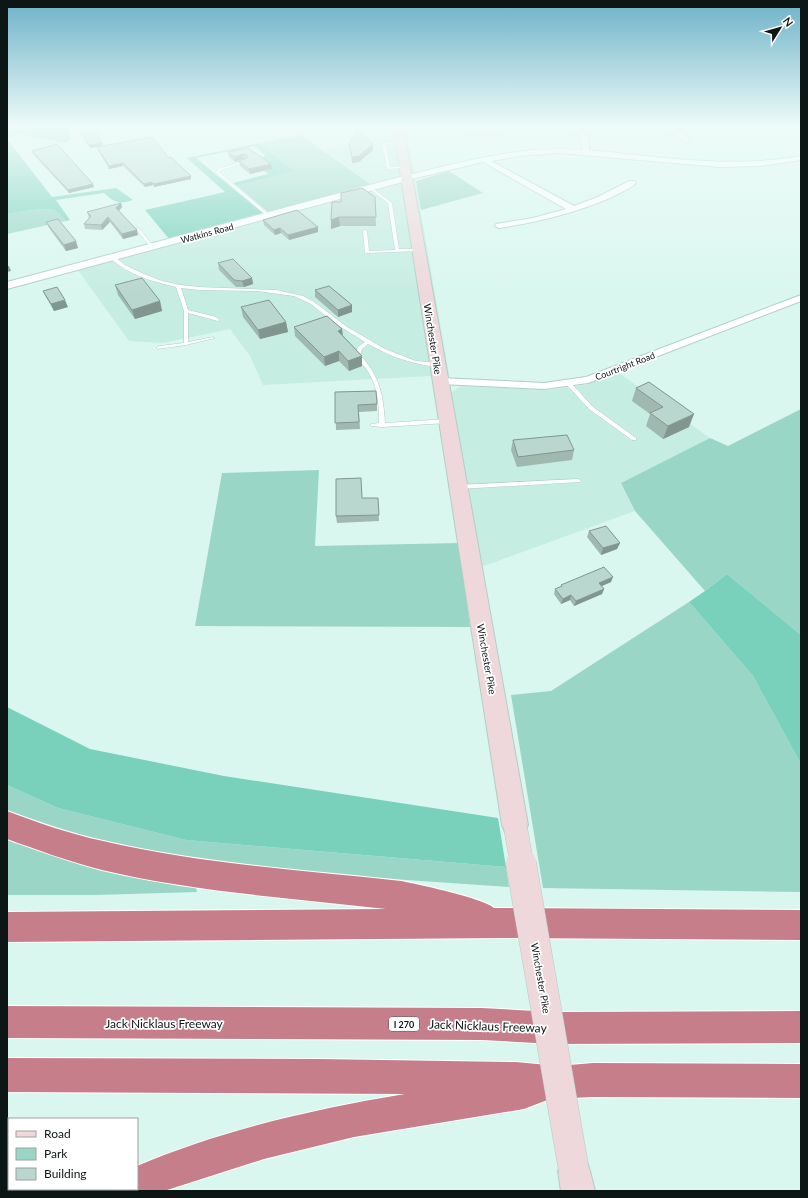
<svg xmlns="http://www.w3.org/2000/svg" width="808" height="1198" font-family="Lato,sans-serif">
	<rect width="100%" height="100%" fill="#d9f7ef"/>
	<g fill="#c6ede2">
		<path d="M391,137H408L449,375L263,385L250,356L230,329L163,343L129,341L75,266L370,184L323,150Z"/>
		<path d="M619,373L710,438L621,483L635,511L481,567L451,393L461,386L547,390L585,385Z"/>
	</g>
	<g fill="#99d6c6">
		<path d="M301,135L370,184L269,213L237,186L295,171L259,143Z"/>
		<path d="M449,171L483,193L421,210L416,181Z"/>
		<path d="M39,209L55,210L66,221L7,234V214Z"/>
		<path d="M801,409V635L727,574L705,591L635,511L621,483L710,438L728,446Z"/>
		<path d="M319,470L315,546L459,543L470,627L195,626L222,473Z"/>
		<path d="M689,602L753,676L801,764V892L543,888L511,695L551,691Z"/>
		<path d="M7,785L58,808L186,840L506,867L509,887L363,877L178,857L42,828L7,811Z"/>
		<path d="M7,836L195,884L197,892L96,895H7Z"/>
	</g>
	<g fill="#79d1bc">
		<path d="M7,126H68L70,140L65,143L21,134L7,136Z"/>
		<path d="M7,139L52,197L116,188L133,200C119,205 114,202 104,193L56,200L70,220L66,221L55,210L39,209L7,214Z"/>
		<path d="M259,143L295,171L237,186L233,183L268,174L258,164L265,155L254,146L196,158L264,214L170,240L145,210L225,192L187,158Z"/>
		<path d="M727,574L801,635V764L753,676L689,602L705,591Z"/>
		<path d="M7,707L90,749L224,776L498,818L506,867L186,840L58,808L7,785Z"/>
	</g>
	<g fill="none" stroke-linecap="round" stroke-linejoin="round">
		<defs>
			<g id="service">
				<path d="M402,141L401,143L386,144L390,167L405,166L407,167L405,168L387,169L382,143Z"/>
				<path d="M244,161L247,162L222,170L219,172L270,215V217H268L215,172L220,168Z"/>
				<path d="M371,187L392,203L399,249H419L421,250V251L365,253L363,231L365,230L367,231L369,251L395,250L388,203L370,189L369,188Z"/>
				<path d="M137,228H139L153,246V248H151L137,230Z"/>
				<path d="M111,257H115L125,265L144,274L162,281L180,285L199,287L276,290L303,296L314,302L347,327L385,349L416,361L438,363L441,365L438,367C411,364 392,357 368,344L362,349L360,355C380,377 383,394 385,423L447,419L450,421L447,423L382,427L371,426V424L379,423C379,405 378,388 369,373C365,366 359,361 354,355L358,347L365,342L336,324L311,304L294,296L257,291L199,290L181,288L188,310L216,317L220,320L218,321L188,313V342L213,337L215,338L186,345L157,349V347L159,346L184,343V311L176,287C154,282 129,275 111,259Z"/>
				<path d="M569,382L571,383L593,407L636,438V440H632L589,409L567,385L566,384Z"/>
				<path d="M578,479L580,480L581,481L580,482L458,489L455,487L458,485Z"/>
			</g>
			<g id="minor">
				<path d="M507,126H526L523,128L468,134L465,132L468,130Z"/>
				<path d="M563,126C580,126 590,133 589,150C661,157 730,169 801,156V160L760,166L720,167L559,153L520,156L491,161L574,206L598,197L629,181H635L636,183C630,189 619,193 612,197C576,213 538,222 499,228L495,226L496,224L533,218L566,209L483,162L407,180L403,178L404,176C463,162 521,145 583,150L580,136Z"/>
				<path d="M660,126C672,126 683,132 691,141L686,142Z"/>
				<path d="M760,126H768L776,130L771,131Z"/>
				<path d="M801,295V301L588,383L544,389L440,384L435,381L440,378L544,383L586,377Z"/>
			</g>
			<path id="tertiary" d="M407,175L412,178L410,180L7,289V282Z"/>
			<g id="secondary">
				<path d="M393,126H403L528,825L524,834L515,837L506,834L502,825Z"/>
				<path d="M574,1155L586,1159L590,1171L595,1191H561L558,1171L562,1159Z"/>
			</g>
			<g id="motorway">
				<path d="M7,811C39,823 70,834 103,841C201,864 301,870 401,881C417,884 486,899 494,908L801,910V940L506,938L7,942V912L386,909C291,898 195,892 102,870C70,862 38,850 7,839Z"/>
				<path d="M7,1006L482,1008L553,1012L801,1011V1043L553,1044L482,1040L7,1038Z"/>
				<path d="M7,1058L319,1059L516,1062L558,1066L593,1063L801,1064V1098L593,1097L550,1099L524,1109L354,1137L264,1159L164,1191H100L101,1189H137V1166C222,1130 314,1109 405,1094L7,1092Z"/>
			</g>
		</defs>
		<use href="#service" stroke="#b1cec6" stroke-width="1"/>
		<use href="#minor" stroke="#b1cec6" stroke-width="2"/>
		<use href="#tertiary" stroke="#b1cec6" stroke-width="2"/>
		<use href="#secondary" stroke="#b1cec6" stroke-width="2"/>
		<use href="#motorway" stroke="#fff" stroke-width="2"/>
		<use href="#service" fill="#fff" fill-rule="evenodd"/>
		<use href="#minor" fill="#fff" fill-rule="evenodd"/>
		<use href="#tertiary" fill="#fff" fill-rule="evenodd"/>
		<use href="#secondary" fill="#eed8dc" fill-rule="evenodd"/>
		<use href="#motorway" fill="#c77e8b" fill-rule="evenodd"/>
		<defs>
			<path id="secondary-bridge-far1" d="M515,825L522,864"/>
			<path id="secondary-bridge" d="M521,863L574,1171"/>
		</defs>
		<use href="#secondary-bridge-far1" stroke="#b1cec6" stroke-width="24" stroke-linecap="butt"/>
		<use href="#secondary-bridge" stroke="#b1cec6" stroke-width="31" stroke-linecap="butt"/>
		<use href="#secondary-bridge-far1" stroke="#eed8dc" stroke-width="23"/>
		<use href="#secondary-bridge" stroke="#eed8dc" stroke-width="30"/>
	</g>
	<g fill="#9fb9b1">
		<path d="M82,134L102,143L103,146L90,148L83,137Z"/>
		<path d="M349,144H373V150L359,162L352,163L350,150Z"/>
		<path d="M97,147L169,158L191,179L154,187L153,185L145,187L123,166L109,169L98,150Z"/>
		<path d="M248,148L272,169L250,174L240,166L239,161L235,162L229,157L228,152Z"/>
		<path d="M32,151L93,184L94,187L69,193L33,154Z"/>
		<path d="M375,197L376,226H340L331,229V220L341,202Z"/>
		<path d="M121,203L122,207L119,211L138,235L123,239L110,222L102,230L85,229L84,224L89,218L87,212Z"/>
		<path d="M263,220L318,227V232L289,240L281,233L275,235L264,225Z"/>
		<path d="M46,222L78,248L66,251L49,228Z"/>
		<path d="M218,263L252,278L253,284L244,287H236L219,270Z"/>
		<path d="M115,285L160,301L162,311L135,319L118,295Z"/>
		<path d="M315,290L352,312L338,317L315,297Z"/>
		<path d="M43,291L68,307L54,311L46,297Z"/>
		<path d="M241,307L286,322L288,332L260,339L243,317Z"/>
		<path d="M294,327L342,329L343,336L362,356V366L349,371L339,361L325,366L295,336Z"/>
		<path d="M649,382L689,427L663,439L646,426L650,414L632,401L636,388Z"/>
		<path d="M335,392L377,404V411L359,412L360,429L336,430Z"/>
		<path d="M513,440L574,450L572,460L517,467L511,450Z"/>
		<path d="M362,498H378L379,521L337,523L336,516Z"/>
		<path d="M589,531L620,543L617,549L601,555L587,537Z"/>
		<path d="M611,582L602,586L604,589L602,594L574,606L570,600L561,604L554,594L555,589L561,587V585Z"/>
	</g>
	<g fill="#829690">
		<path d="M102,143L103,146L90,148L89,145Z"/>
		<path d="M373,144V150L359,162L352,163V157Z"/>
		<path d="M243,154L244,160L235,162L234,157Z"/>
		<path d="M123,163V166L109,169V166Z"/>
		<path d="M271,164L272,169L250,174L249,169Z"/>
		<path d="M191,176V179L154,187V184Z"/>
		<path d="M152,182L153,185L145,187L144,184Z"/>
		<path d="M93,184L94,187L69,193L68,190Z"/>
		<path d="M121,203L122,207L117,213L116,208Z"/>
		<path d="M108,217L110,222L102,230L101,225Z"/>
		<path d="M339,217L340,226L331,229V220Z"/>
		<path d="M318,227V232L289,240L288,235Z"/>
		<path d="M280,228L281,233L275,235L274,230Z"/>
		<path d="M137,230L138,235L123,239L122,234Z"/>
		<path d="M76,241L78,248L66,251L64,245Z"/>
		<path d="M7,266H9L11,271L7,272Z"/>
		<path d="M252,278L253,284L244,287L242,281Z"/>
		<path d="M65,300L68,307L54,311L51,304Z"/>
		<path d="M160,301L162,311L135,319L132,310Z"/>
		<path d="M352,305V312L338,317V310Z"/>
		<path d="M286,322L288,332L260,339L258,330Z"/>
		<path d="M342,329L343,339L338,331Z"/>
		<path d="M339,351V361L325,366L324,357Z"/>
		<path d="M362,356V366L349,371L348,361Z"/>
		<path d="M694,414L689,427L663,439L668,426Z"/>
		<path d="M620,543L617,549L601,555L603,548Z"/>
		<path d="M613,577L611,582L597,588L599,583Z"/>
		<path d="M604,589L602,594L574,606L576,601Z"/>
		<path d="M571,595L570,600L561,604L563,599Z"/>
	</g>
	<g fill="#b9d7ce" stroke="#829690">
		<path d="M357,130L373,144L359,156L352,157L349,144Z"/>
		<path d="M95,132L102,143L89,145L82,134Z"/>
		<path d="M152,137L169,158L171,157L191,176L154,184L152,182L144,184L123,163L109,166L97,147Z"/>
		<path d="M57,144L93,184L68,190L32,151Z"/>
		<path d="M248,148L271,164L249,169L239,161L247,158V155L243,154L234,157L228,152Z"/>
		<path d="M362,188L375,197L376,217H339L331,220L332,202H341V193Z"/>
		<path d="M121,203L116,208L137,230L122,234L108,217L101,225L84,224L91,216L87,212Z"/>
		<path d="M297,210L318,227L288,235L280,228L274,230L263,220Z"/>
		<path d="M58,219L76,241L64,245L46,222Z"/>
		<path d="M233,259L252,278L242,281L234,280L218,263Z"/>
		<path d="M142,278L160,301L132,310L115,285Z"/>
		<path d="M329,286L352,305L338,310L315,290Z"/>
		<path d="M57,287L65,300L51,304L43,291Z"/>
		<path d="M269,300L286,322L258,330L241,307Z"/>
		<path d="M327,316L342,329L338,331L362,356L348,361L339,351L324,357L294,327Z"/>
		<path d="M649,382L694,414L668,426L650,413L663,407L636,388Z"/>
		<path d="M376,391L377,404L358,405L359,422L335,423V392Z"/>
		<path d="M567,435L574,450L518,457L513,440Z"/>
		<path d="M361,478L362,498H378L379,515L336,516V479Z"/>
		<path d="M606,526L620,543L603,548L589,531Z"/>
		<path d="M604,567L613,577L599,583L604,589L576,601L571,595L563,599L555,589L562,586L561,585Z"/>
	</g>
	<linearGradient id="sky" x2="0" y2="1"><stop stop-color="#6db2c9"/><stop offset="0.43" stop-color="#eefbf8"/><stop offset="1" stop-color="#eefbf8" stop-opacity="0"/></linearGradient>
	<rect width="808" height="294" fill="url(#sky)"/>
	<g text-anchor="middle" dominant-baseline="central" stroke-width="3.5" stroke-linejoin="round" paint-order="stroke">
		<g font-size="9" fill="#0c1614" stroke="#fff">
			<text transform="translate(207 233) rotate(-15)">Watkins Road</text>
			<text transform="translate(625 366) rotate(-21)">Courtright Road</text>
		</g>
		<rect fill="#fff" stroke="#555c5a" stroke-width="1" x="389" y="1017" width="30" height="14" rx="3"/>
		<g font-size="9" font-weight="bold" fill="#0c1614">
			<text x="404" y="1024">I 270</text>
		</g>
		<g font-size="10" fill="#0c1614" stroke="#fff">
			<text transform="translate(433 339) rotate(81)">Winchester Pike</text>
			<text transform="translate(487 659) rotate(80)">Winchester Pike</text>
			<text transform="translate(541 978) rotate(80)">Winchester Pike</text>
		</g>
		<g font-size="12" fill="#0c1614" stroke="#fff">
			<text x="164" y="1023">Jack Nicklaus Freeway</text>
			<text transform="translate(488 1026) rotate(2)">Jack Nicklaus Freeway</text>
		</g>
	</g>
	<rect width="808" height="1198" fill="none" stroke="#0c1614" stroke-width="16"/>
	<rect x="8" y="1118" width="130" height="72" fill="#ffffff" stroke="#9ea2a1"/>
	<rect x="16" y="1131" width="20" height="6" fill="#eed8dc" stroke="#9ea2a1"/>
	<text x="44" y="1138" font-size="12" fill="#0c1614">Road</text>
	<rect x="16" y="1148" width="20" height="12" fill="#99d6c6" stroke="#9ea2a1"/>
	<text x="44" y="1158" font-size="12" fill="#0c1614">Park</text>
	<rect x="16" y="1168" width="20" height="12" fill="#b9d7ce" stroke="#9ea2a1"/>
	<text x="44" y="1178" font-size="12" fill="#0c1614">Building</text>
	<g transform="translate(780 28) rotate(53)" stroke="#ffffff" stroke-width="3" paint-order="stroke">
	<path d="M0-3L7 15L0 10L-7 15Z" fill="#0c1614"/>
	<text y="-6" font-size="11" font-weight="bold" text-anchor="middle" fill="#0c1614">N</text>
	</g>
</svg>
